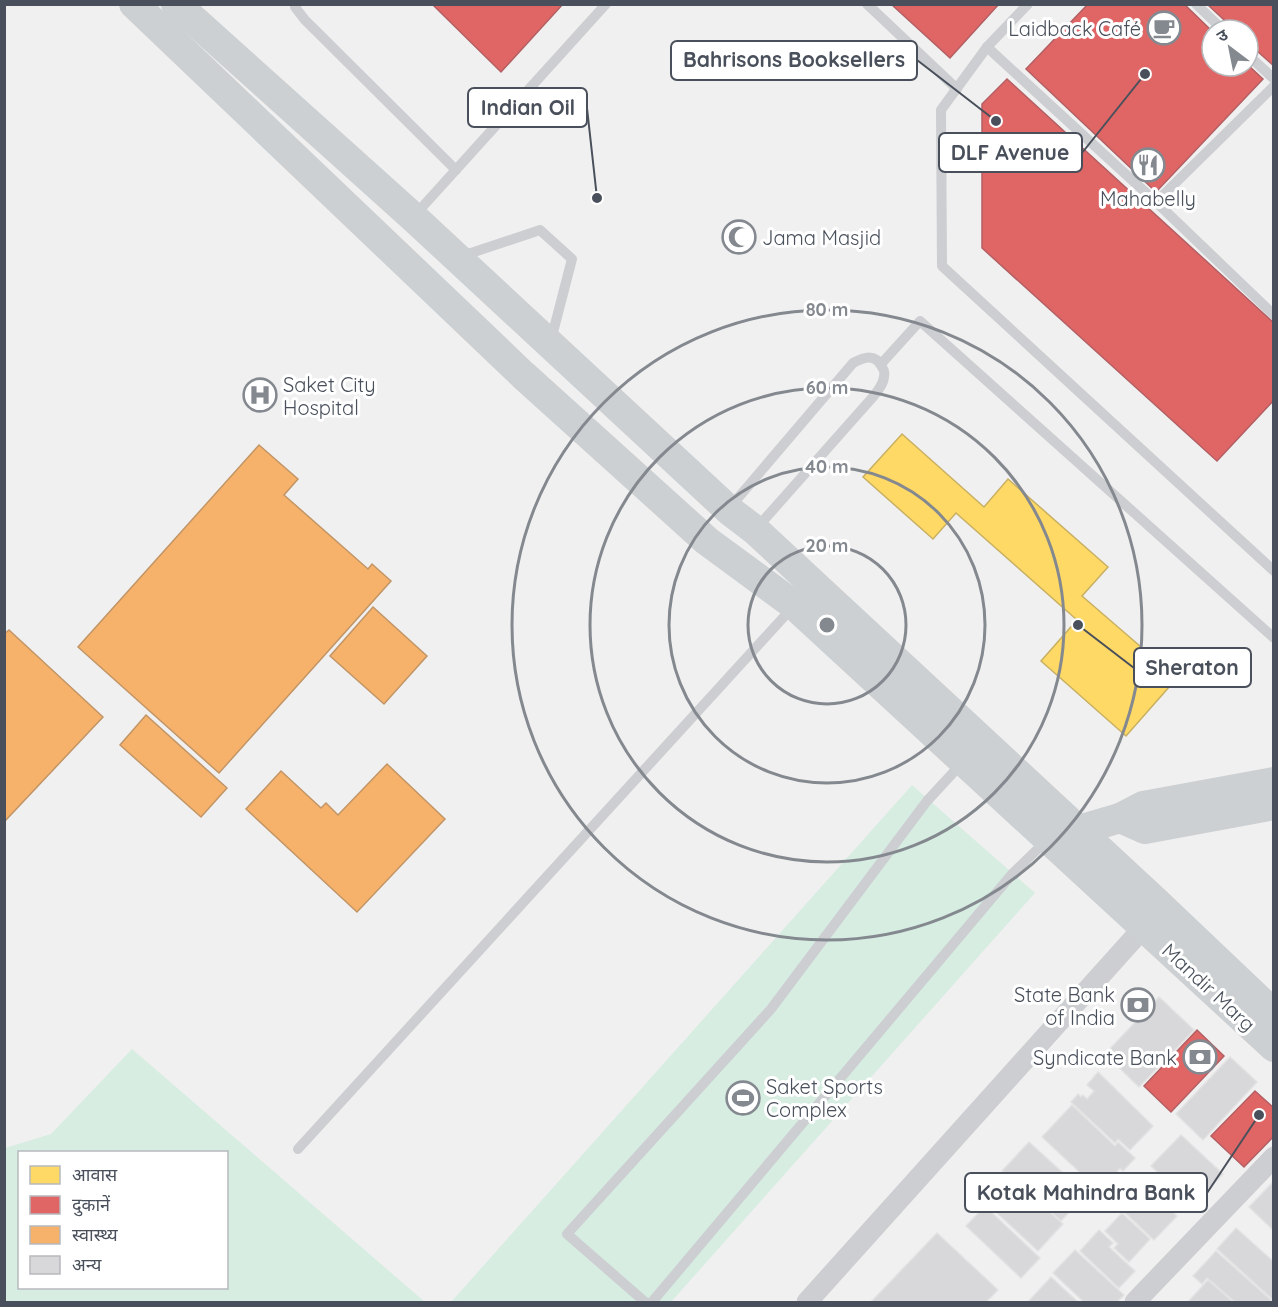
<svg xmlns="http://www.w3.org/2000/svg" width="1278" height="1307" font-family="Quicksand,'Noto Sans Devanagari',sans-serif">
	<rect width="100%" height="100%" fill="#f1f0f0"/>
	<g fill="#d7ede2" fill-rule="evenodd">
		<path d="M912,785L1035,893L671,1302H451Z"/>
		<path d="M132,1049L425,1302H5V1148L51,1134ZM226,1152V1288H20V1152Z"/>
	</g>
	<path fill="#ffd966" stroke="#c8b063" stroke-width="1.5" d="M902,434L984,507L1008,479L1108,567L1082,596L1177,678L1126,736L1041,661L1077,620L956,513L933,539L863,477Z"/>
	<g fill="#e06666" stroke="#b35f63" stroke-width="1.5">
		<path d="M432,4H563L501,72Z"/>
		<path d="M891,4H999L950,58Z"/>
		<path d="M1088,4H1184L1212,31V66L1248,65L1263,79L1156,192L1026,69Z"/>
		<path d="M1207,4H1274V66L1248,43V30H1235Z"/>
		<path d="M1007,79L1274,323V400L1217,461L982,248V104Z"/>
		<path d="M1197,1030L1224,1056L1171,1112L1144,1086Z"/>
		<path d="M1255,1091L1274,1108V1136L1244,1167L1211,1136Z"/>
	</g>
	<g fill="#f6b26b" stroke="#c29566" stroke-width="1.5">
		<path d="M259,445L298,479L284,495L368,569L372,564L391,581L219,773L78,647Z"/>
		<path d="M373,607L427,656L384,704L330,656Z"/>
		<path d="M9,630L103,717L4,822V634Z"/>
		<path d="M146,715L227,788L201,817L120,745Z"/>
		<path d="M387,764L445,819L357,912L246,809L281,771L321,808L326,803L338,815Z"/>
	</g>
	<g fill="#d8d8da" stroke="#e2e2e3" stroke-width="1.5">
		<path d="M1159,997L1194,1030L1139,1087L1105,1054Z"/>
		<path d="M1230,1057L1257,1082L1203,1140L1176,1114Z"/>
		<path d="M1098,1072L1153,1126L1130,1150L1118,1139L1115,1143L1071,1102L1078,1094L1081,1097L1083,1095L1087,1099L1094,1091L1087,1085Z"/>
		<path d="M1072,1105L1115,1146L1118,1142L1135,1158L1123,1171L1120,1168L1110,1180L1112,1182L1102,1193L1042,1137Z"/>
		<path d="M1181,1135L1223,1174L1193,1205L1151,1166Z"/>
		<path d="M1029,1142L1071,1180L1074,1178L1088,1192L1061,1221L1050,1211L1052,1209L1042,1199L1040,1201L1030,1192L1028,1195L1002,1171Z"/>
		<path d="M1004,1180L1026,1201L1031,1195L1063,1224L1038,1251L984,1201Z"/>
		<path d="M1274,1181V1231L1249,1207Z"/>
		<path d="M1142,1183L1177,1216L1154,1240L1119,1207Z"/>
		<path d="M985,1206L1040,1258L1021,1278L966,1226Z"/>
		<path d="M1122,1213L1150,1239L1129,1262L1114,1248L1118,1244L1105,1231Z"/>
		<path d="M1236,1228L1274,1262L1273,1300L1217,1249Z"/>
		<path d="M1099,1230L1113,1243L1109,1247L1135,1271L1119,1288L1080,1251Z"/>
		<path d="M937,1233L998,1290L986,1302H871Z"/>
		<path d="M1075,1250L1124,1295L1117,1302H1084L1053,1273Z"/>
		<path d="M1216,1251L1271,1300L1269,1302H1235L1207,1278L1202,1284L1193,1276Z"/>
		<path d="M1051,1277L1078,1302H1028Z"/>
		<path d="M1208,1280L1233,1302H1188Z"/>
	</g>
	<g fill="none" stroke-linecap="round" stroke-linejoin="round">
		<g stroke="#ccced1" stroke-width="10">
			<path d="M295,4V7L305,20L456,170"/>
			<path d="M867,4L957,89"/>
			<path d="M1028,4L987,47L941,110L942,266L1274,571"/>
			<path d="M1196,4L1223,30"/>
			<path d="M987,47L1156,202L1274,315"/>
			<path d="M1248,55L1274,79"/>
			<path d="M1156,202L1274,86"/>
			<path d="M415,215L606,4"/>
			<path d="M462,256L540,230L572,259L551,340"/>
			<path d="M881,364L920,321L1274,638"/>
			<path d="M732,509L738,498L853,363C864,357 875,353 882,367C884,370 885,373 884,376C884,384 877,392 872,398L755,530"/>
			<path d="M298,1149L792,608"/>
			<path d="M645,1302L567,1234L771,1009L927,801L962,763"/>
			<path d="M652,1302L1013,873L1046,841"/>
		</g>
		<g stroke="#ccced1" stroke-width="21">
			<path d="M807,1302L1144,927"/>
			<path d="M1135,1302L1274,1157"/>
		</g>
		<g stroke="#cdd0d2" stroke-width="30">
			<path d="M134,4L523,375L707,541L794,605L1274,1047"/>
			<path d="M176,4L413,217L730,511L755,530L1156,902L1274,1014"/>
			<path d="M1120,818L1145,829L1274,805"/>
			<path d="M1062,835L1120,818L1143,806L1274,782"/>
		</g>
	</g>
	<g fill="none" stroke="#84888f" stroke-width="3">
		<circle cx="827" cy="625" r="79"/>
		<circle cx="827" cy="625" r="158"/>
		<circle cx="827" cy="625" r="237"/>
		<circle cx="827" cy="625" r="315"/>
	</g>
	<defs>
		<symbol id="cafe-ring" viewBox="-11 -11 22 22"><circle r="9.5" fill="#fff" stroke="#84888f" stroke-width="1.5"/><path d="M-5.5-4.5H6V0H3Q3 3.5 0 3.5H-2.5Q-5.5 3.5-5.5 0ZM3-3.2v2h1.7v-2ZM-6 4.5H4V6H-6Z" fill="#84888f"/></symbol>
		<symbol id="restaurant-ring" viewBox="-11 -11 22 22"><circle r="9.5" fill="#fff" stroke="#84888f" stroke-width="1.5"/><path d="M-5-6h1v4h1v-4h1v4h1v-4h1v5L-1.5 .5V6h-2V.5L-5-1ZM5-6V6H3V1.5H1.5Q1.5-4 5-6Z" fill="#84888f"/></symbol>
		<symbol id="mosque-ring" viewBox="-11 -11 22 22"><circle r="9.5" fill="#fff" stroke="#84888f" stroke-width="1.5"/><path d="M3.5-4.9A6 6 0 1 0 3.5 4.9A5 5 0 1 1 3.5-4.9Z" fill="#84888f"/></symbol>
		<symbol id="hospital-ring" viewBox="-11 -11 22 22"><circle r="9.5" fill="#fff" stroke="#84888f" stroke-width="1.5"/><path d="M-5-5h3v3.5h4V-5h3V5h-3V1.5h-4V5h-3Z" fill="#84888f"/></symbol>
		<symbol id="bank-ring" viewBox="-11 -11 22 22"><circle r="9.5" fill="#fff" stroke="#84888f" stroke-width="1.5"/><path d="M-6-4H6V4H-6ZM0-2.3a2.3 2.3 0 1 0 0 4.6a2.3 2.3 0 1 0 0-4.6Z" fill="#84888f"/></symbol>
		<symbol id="stadium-ring" viewBox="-11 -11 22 22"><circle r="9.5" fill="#fff" stroke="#84888f" stroke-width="1.5"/><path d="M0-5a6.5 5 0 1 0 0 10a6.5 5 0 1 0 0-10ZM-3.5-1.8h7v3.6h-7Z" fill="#84888f"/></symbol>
	</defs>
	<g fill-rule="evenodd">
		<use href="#cafe-ring" x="1145" y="9" width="38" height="38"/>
		<use href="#restaurant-ring" x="1129" y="146" width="38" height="38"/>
		<use href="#mosque-ring" x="720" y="218" width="38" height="38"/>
		<use href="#hospital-ring" x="241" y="376" width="38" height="38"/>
		<use href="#bank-ring" x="1119" y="986" width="38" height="38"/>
		<use href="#bank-ring" x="1181" y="1038" width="38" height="38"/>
		<use href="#stadium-ring" x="724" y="1079" width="38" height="38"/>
	</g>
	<g text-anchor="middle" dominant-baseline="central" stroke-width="6" stroke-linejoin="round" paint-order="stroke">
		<g font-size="20" fill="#49505b" stroke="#fff" text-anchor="end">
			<text x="1141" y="28">Laidback Café</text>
			<text x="1148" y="198" text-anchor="middle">Mahabelly</text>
			<text x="762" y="237" text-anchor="start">Jama Masjid</text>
			<text x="283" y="384" text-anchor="start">Saket City<tspan x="283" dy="23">Hospital</tspan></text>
			<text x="1115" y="994">State Bank<tspan x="1115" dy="23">of India</tspan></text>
			<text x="1177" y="1057">Syndicate Bank</text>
			<text x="766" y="1086" text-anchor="start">Saket Sports<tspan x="766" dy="23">Complex</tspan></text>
		</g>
		<g font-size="20" fill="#49505b" stroke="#fff">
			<text transform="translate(1209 987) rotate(43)">Mandir Marg</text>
		</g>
	</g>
	<circle cx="827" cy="625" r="9" fill="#84888f" stroke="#fff" stroke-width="3"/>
	<g font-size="18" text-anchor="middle" font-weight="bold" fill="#84888f" stroke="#fff" stroke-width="6" stroke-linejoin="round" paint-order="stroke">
		<text x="827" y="316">80 m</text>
		<text x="827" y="394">60 m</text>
		<text x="827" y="473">40 m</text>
		<text x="827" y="552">20 m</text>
	</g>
	<path fill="none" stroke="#49505b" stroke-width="2" d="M996 121L917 60M597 198L587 108M1145 74L1082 153M1078 625L1134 668M1259 1115L1207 1193"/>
	<g fill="#49505b" stroke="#fff" stroke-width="2">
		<circle cx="996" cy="121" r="6"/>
		<circle cx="597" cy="198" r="6"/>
		<circle cx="1145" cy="74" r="6"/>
		<circle cx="1078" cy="625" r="6"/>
		<circle cx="1259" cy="1115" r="6"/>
	</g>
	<g fill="#fff" stroke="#49505b" stroke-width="2">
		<rect x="671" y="41" width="246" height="39" rx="6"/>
		<rect x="468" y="88" width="119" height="39" rx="6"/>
		<rect x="939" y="133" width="143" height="39" rx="6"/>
		<rect x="1134" y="648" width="117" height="39" rx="6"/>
		<rect x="965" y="1173" width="242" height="39" rx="6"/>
	</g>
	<g font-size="21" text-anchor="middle" font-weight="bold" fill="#49505b">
		<text x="794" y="67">Bahrisons Booksellers</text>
		<text x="528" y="115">Indian Oil</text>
		<text x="1010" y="160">DLF Avenue</text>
		<text x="1192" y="675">Sheraton</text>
		<text x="1086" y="1200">Kotak Mahindra Bank</text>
	</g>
	<rect width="1278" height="1307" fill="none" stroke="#49505b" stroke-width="12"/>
	<rect x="18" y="1151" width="210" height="138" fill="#ffffff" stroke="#b6b9bd" stroke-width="1.5"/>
	<rect x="30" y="1166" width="30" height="18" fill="#ffd966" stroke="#b6b9bd" stroke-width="1.5"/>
	<text x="72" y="1181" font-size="18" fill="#49505b">आवास</text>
	<rect x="30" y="1196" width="30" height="18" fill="#e06666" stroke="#b6b9bd" stroke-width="1.5"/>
	<text x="72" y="1211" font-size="18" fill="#49505b">दुकानें</text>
	<rect x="30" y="1226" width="30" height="18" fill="#f6b26b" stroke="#b6b9bd" stroke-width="1.5"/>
	<text x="72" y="1241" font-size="18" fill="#49505b">स्वास्थ्य</text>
	<rect x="30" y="1256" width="30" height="18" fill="#d8d8da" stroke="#b6b9bd" stroke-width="1.5"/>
	<text x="72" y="1271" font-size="18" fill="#49505b">अन्य</text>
	<g transform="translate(1230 48) rotate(328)"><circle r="28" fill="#ffffff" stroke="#b6b9bd" stroke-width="1.5"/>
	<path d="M0-4.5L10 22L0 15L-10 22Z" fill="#84888f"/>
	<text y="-9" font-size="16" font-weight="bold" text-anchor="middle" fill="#49505b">उ</text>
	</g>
</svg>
